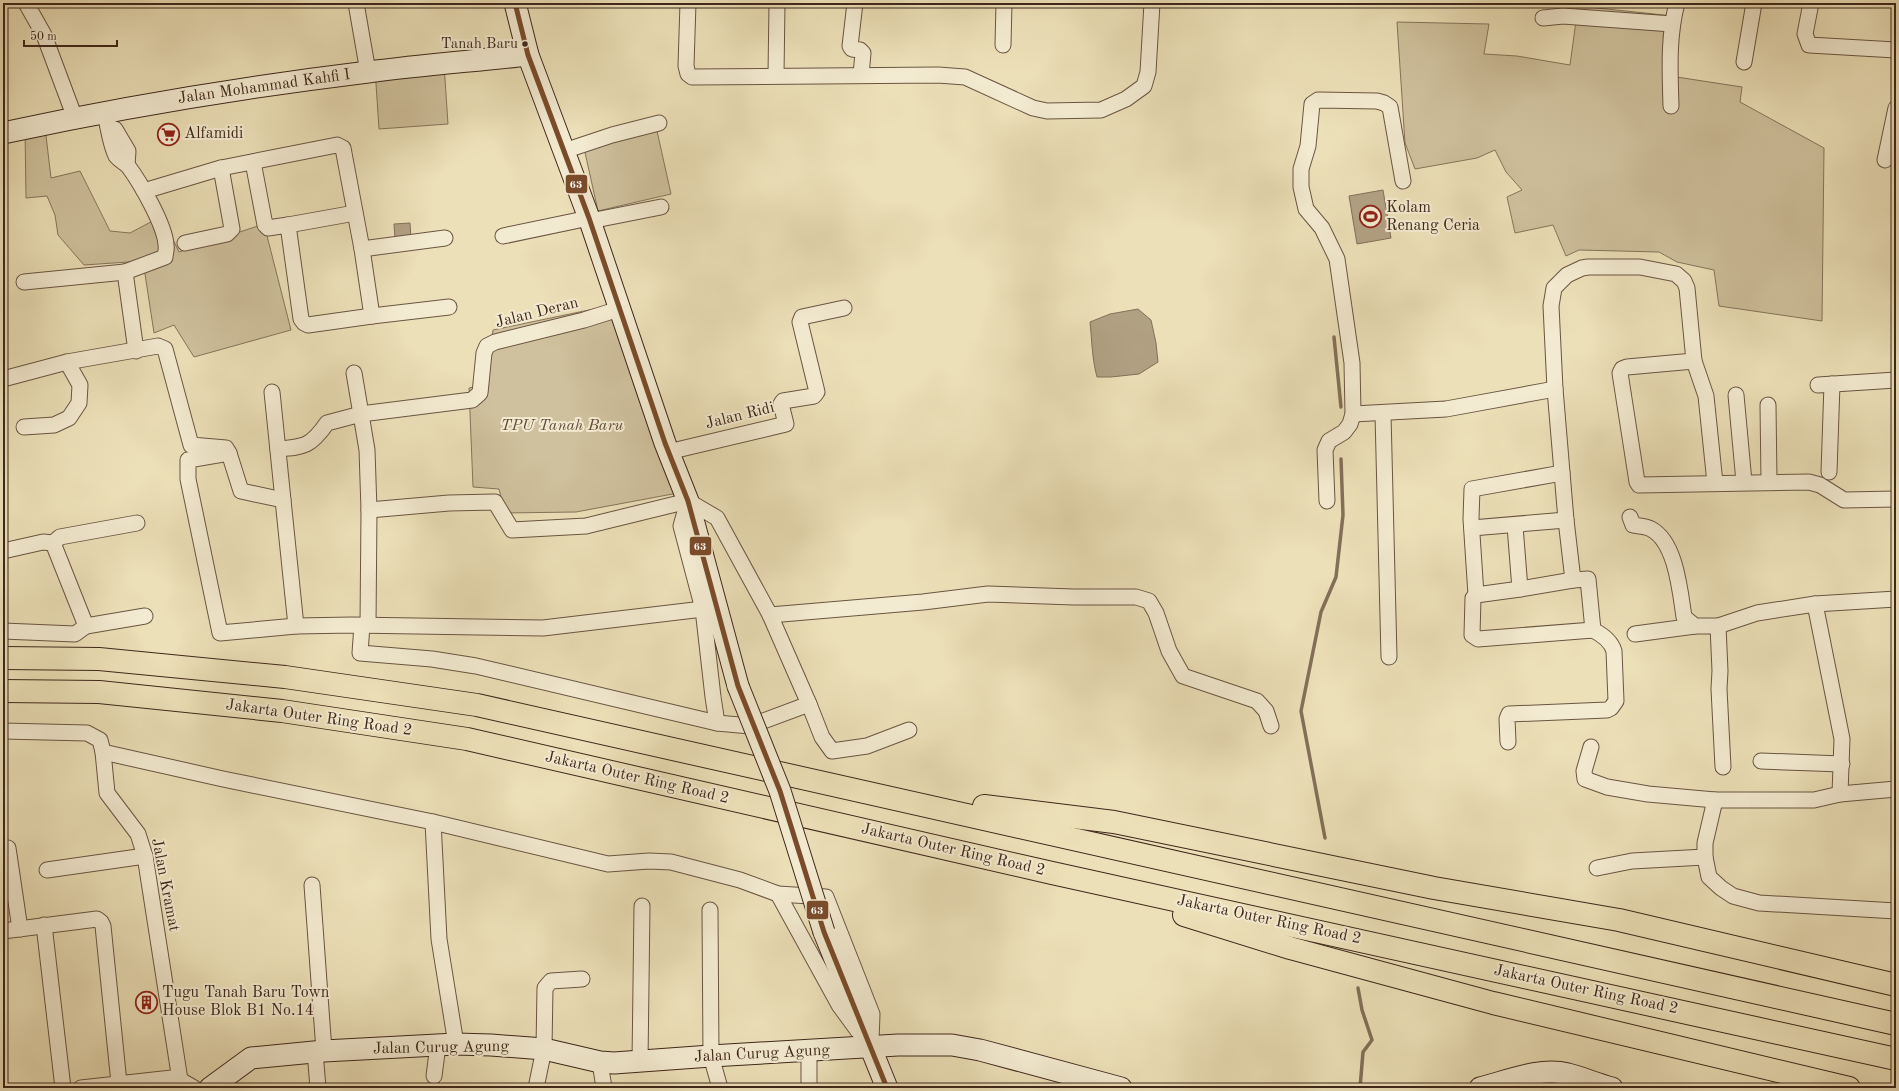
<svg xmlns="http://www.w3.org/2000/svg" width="1899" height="1091" font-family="'Old Standard TT',serif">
	<rect width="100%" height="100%" fill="#ece0b8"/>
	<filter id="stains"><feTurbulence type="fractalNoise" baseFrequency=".005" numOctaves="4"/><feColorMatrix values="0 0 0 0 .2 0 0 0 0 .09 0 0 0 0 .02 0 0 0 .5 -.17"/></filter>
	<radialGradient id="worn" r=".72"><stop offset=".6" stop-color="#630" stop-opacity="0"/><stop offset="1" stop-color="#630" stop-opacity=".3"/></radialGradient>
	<g fill="#cfc19d" stroke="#87745c">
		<path d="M1578,6L1673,16L1670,76L1742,87L1740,102L1824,148L1822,321L1719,306L1714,270L1677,262L1659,252L1579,250L1566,256L1553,225L1515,233L1507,197L1522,190L1506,172L1495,150L1477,158L1415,169L1405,143L1397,22L1489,24L1484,54L1517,56L1570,65Z"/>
		<path d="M444,64L448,124L379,129L375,69Z"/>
		<path d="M45,127L51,178L80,171L110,231L130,233L162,216L179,252L264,224L291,330L194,357L174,325L154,333L143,261L84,265L58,235L55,215L47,196L26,198L25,130Z"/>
		<path d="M657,131L671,194L598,211L584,148Z"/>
		<path d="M613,305L678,493L576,512L505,513L499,489L473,487L469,388L485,385L493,330Z"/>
	</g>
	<g fill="#b1a183" stroke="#837059">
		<path d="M1383,190L1391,238L1357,244L1349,196Z"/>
		<path d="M410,223L411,238L395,239L394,224Z"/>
		<path d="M1138,309L1151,320L1156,343L1158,362L1139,374L1111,377H1097C1092,359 1092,341 1090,322L1110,314Z"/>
	</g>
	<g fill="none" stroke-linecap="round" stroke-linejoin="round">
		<g stroke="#837059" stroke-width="3.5">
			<path d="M1334,337L1341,407"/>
			<path d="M1325,838L1301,711L1321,612L1336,577L1343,515L1341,459"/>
			<path d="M1358,988L1362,1010L1372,1040L1363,1052L1360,1088"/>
		</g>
		<defs>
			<g id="street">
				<path d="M26,3L44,35L75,118"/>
				<path d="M356,3L368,72"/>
				<path d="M688,3L686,66L688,74L692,77L938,75L965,77L1033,108L1047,111L1101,110L1126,99L1144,86L1148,72L1152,3"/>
				<path d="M855,3L850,46L852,49L860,50L863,53L861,75"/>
				<path d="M1811,3L1805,34L1809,45L1896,50"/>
				<path d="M1543,18L1563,16L1672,24"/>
				<path d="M1003,45L1004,3"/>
				<path d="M1744,62L1754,3"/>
				<path d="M776,75L777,3"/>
				<path d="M1671,106C1670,71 1668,37 1677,3"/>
				<path d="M104,112C109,127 109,141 116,156C119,160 124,162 128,166C140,182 165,225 166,245C167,249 165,254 165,257L125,272L136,351"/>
				<path d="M109,127L115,129L128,151L127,165"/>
				<path d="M564,151L612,135L659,123"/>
				<path d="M1885,160L1896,108"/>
				<path d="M253,162L265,225L268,228L288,225L301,319L304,323L308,325L372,316"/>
				<path d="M144,191L221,168L337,145L343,148L362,249L372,316L449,307"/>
				<path d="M590,221L661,207"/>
				<path d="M288,225L355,213"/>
				<path d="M503,236L589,218"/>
				<path d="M185,243L227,234L232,229L221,168"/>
				<path d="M362,249L445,238"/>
				<path d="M24,282L125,272"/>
				<path d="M1694,361L1627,367L1622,369L1620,373L1637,482L1639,485L1809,482L1820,485L1844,500L1896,499"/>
				<path d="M354,373L367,450L369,510L368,625"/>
				<path d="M3,379L67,362L158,346L165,349L191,445L226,448L229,453L241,491L283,500L296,626"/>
				<path d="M1818,385L1896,380"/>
				<path d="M272,392L283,500"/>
				<path d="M1736,395L1744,482"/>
				<path d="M1768,405L1769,481"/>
				<path d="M1353,414L1446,409L1555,389"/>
				<path d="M1383,414L1389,657"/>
				<path d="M24,427L54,425L69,418L79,403L80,385L67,362"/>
				<path d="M278,449C305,447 311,446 327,423L361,414L472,400L480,393L484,353L487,346L495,342L584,320L619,309"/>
				<path d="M668,452L786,424L781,404L783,401L814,396L817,392L800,322L802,317L844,308"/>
				<path d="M229,453L188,460V479L220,633L296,626L352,625L543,628L703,609"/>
				<path d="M1829,472L1832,384"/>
				<path d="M688,501L681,526L703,609L713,697L717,723"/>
				<path d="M1327,501L1325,450L1329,441L1344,432L1350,424L1353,414L1352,363L1337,259L1322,228L1306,209L1301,187V169L1308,146L1312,104L1318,100L1377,101L1384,103L1390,107L1403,181"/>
				<path d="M1630,517L1633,525C1638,526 1646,526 1651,529C1676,542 1680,591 1684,617L1695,626H1718L1757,613L1815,604L1896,599"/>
				<path d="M1515,526L1520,589L1476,595L1473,598L1472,635L1478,639L1593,630"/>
				<path d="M1472,528L1566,520"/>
				<path d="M53,543L60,537L137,523"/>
				<path d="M3,551L43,542L53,543L86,626L75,634L3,631"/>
				<path d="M1520,589L1573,580"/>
				<path d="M1476,595L1471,519L1472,489L1562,473"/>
				<path d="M1815,604L1842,739L1840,794"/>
				<path d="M770,615L923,602L988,594L1074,597H1136L1149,601L1156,613L1169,651L1183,676L1257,701L1266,711L1271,726"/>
				<path d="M362,625L360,653L432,659L476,666L717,723L750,726L809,704L770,615L717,518L688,501L586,526L512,530L495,502L449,503L369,510"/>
				<path d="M86,626L145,616"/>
				<path d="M1718,626L1720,671L1719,689L1723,767"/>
				<path d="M1635,634L1695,626"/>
				<path d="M809,704L822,737L832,751L867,746L909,730"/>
				<path d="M3,731L87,733L100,740L103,752L107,793L138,834L145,856L180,1080"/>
				<path d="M1508,742L1507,719L1509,714L1607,710L1611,708L1616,701L1614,651C1611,641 1603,635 1593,630L1588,579L1573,580L1566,520L1555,389L1551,306L1554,288L1567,275L1582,268L1588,267H1640L1676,274L1684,281L1687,288L1694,361L1706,396L1715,483"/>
				<path d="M1591,747L1584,771L1585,779L1607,787L1648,794L1715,800H1814L1840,794L1896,789"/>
				<path d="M103,752L223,779L433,822L608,864L649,861L671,862L740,880L778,894L826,897L872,1014L871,1041"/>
				<path d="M1761,761L1842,764"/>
				<path d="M1715,800L1705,843V857L1709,877L1721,888L1733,896L1759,903L1896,911"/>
				<path d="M433,822L439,939L456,1044"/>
				<path d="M8,848L20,929"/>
				<path d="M1597,868L1632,861L1705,857"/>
				<path d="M47,870L145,856"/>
				<path d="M312,885L324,1051"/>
				<path d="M778,894L839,1005L858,1031"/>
				<path d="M710,910L711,1056L720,1088"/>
				<path d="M44,925L63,1088"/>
				<path d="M3,931L97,919L101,922L103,926L119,1083"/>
				<path d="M315,1051L318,1088"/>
				<path d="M600,1062L604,1088"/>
				<path d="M640,1062L642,906"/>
				<path d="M434,1076L438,1045"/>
				<path d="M81,1088L172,1078L180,1080L194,1088"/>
				<path d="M536,1088L544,1049L545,988L551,981L582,979"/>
				<path d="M809,1088V1051"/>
			</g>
			<g id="secondary">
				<path d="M515,3L528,55L589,218L665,443L688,501L738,686"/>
				<path d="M3,133C124,107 245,87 368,72C421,65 474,61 528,55"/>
				<path d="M824,932L887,1088"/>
				<path d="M210,1088L251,1058L324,1051L456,1044L491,1045L544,1049L600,1062L614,1063L711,1056L898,1045H952L980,1050L1121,1088"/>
				<path d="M1480,1088C1508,1081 1539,1067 1568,1074C1583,1078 1597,1084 1612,1088"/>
			</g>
			<g id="highway">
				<path d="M3,658L99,659L285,677L477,705L1896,1024"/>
				<path d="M3,691L99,692L282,711L467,739L1052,873L1896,1059"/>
				<path d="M984,806L1114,822L1434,888L1619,920L1896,985"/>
				<path d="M1184,915L1290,948L1493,1003L1849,1088"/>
			</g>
		</defs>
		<use href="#street" stroke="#6a5542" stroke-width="17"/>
		<use href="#secondary" stroke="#3f271b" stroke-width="23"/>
		<use href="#highway" stroke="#3f271b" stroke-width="24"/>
		<use href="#street" stroke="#f3ebd1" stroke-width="15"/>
		<use href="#secondary" stroke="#f3ebd1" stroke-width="21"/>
		<use href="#highway" stroke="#ece0b8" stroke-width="22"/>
		<defs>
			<path id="secondary-bridge" d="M738,686L780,791L824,932"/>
		</defs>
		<use href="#secondary-bridge" stroke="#3f271b" stroke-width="23" stroke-linecap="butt"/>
		<use href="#secondary-bridge" stroke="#f3ebd1" stroke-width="21"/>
		<defs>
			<path id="bus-1" d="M515,3L528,55L589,218L665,443L688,501L738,686L780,791L824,932L887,1088"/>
		</defs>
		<use href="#bus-1" stroke="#f3ebd1" stroke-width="8"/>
		<use href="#bus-1" stroke="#7a4b2a" stroke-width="5"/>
	</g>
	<defs>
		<symbol id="supermarket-ring" viewBox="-11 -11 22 22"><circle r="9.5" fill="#f3ebd1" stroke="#8f2418" stroke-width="1.5"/><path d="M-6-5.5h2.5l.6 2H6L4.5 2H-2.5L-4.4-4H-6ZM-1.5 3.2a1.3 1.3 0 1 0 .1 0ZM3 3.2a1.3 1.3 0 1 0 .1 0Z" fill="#8f2418"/></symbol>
		<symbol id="stadium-ring" viewBox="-11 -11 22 22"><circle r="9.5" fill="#f3ebd1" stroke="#8f2418" stroke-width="1.5"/><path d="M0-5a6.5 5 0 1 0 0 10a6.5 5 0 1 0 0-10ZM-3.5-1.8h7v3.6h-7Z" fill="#8f2418"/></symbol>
		<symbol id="building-ring" viewBox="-11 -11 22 22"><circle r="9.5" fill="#f3ebd1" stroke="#8f2418" stroke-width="1.5"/><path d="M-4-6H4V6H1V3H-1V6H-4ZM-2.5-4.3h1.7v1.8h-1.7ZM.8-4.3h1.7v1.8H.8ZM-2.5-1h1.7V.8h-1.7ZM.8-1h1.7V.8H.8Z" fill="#8f2418"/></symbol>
	</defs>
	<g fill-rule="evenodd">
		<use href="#supermarket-ring" x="156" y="122" width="25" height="25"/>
		<use href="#stadium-ring" x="1358" y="204" width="25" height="25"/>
		<use href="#building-ring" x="134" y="990" width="25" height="25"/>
	</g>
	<circle fill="#3f271b" stroke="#f3ebd1" stroke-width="1.5" cx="525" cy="44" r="3.5"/>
	<g text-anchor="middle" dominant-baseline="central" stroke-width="4" stroke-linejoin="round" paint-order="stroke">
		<g font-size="15" fill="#3f271b" stroke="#f3ebd1" text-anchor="end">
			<text x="518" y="44">Tanah Baru</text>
		</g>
		<g font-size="16" fill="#3f271b" stroke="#f3ebd1">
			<text transform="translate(264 87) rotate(-8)">Jalan Mohammad Kahfi I</text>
			<text transform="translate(537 313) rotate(-14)">Jalan Deran</text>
			<text transform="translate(740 416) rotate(-14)">Jalan Ridi</text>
			<text transform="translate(319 718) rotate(8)">Jakarta Outer Ring Road 2</text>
			<text transform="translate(637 778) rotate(13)">Jakarta Outer Ring Road 2</text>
			<text transform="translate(953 850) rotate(13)">Jakarta Outer Ring Road 2</text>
			<text transform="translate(165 885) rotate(79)">Jalan Kramat</text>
			<text transform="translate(1269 920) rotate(12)">Jakarta Outer Ring Road 2</text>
			<text transform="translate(1586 990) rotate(12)">Jakarta Outer Ring Road 2</text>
			<text transform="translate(441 1048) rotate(-1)">Jalan Curug Agung</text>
			<text transform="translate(762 1054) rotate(-3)">Jalan Curug Agung</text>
		</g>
		<g font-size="16" fill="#3f271b" stroke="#f3ebd1" text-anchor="start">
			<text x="184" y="134">Alfamidi</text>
			<text x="1386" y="208">Kolam<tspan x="1386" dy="18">Renang Ceria</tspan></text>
			<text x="162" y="993">Tugu Tanah Baru Town<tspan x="162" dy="18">House Blok B1 No.14</tspan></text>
		</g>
		<g font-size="16" font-style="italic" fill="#634e3c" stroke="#f3ebd1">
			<text x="562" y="426">TPU Tanah Baru</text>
		</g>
	</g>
	<g stroke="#f3ebd1" stroke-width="1.5">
		<rect x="565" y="174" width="23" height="20" rx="4" fill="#7a4b2a"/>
		<rect x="689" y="536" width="23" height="20" rx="4" fill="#7a4b2a"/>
		<rect x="806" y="900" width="23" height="20" rx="4" fill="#7a4b2a"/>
	</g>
	<g font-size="11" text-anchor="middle" font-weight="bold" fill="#fff">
		<text x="576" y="188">63</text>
		<text x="700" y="550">63</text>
		<text x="817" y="914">63</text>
	</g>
	<rect width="1899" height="1091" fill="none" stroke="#ece0b8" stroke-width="16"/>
	<rect x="4" y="4" width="1891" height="1083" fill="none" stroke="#3f271b" stroke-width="2"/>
	<rect x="8" y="8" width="1883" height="1075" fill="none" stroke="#3f271b"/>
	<path d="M24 40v6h93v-6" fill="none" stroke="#3f271b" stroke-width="2"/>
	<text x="30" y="40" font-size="12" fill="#3f271b" stroke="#f3ebd1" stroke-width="3" paint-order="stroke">50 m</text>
	<rect width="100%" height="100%" filter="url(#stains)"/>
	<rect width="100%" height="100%" fill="url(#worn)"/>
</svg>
